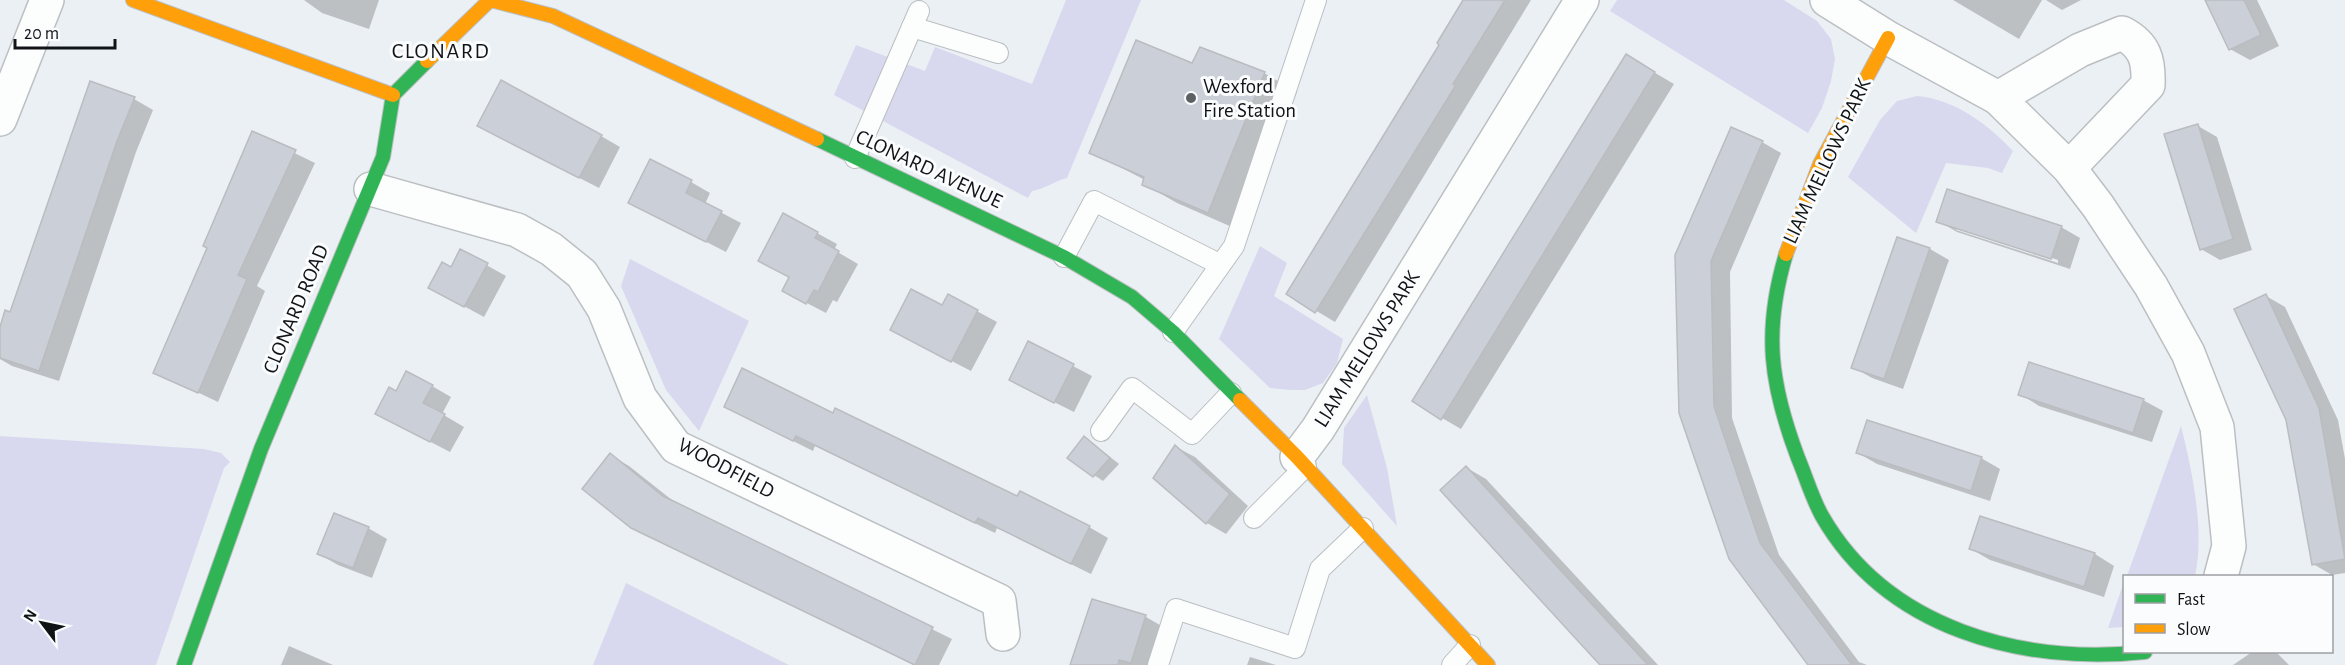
<svg xmlns="http://www.w3.org/2000/svg" width="2345" height="665" font-family="'Alegreya Sans',sans-serif">
	<rect width="100%" height="100%" fill="#ebf0f4"/>
	<g fill="#d8d9ef">
		<path d="M1066,0H1141L1067,178C1054,181 1048,188 1032,191L1028,198L834,95L856,45L925,71L935,47L1032,84Z"/>
		<path d="M1617,0H1784L1817,21L1831,39L1835,59L1831,81L1822,108L1808,133L1610,11Z"/>
		<path d="M1917,96C1954,99 1988,124 2013,151L2002,173L1988,168L1946,163L1916,233L1848,177L1880,120L1897,101Z"/>
		<path d="M1260,246L1287,263L1274,296L1343,339L1337,363L1323,383L1305,390H1290L1270,388L1219,339Z"/>
		<path d="M630,259L749,321L699,431L666,390L621,286Z"/>
		<path d="M1367,395L1387,468L1397,526L1342,464L1344,428Z"/>
		<path d="M2181,426C2192,470 2205,531 2195,576H2127Z"/>
		<path d="M0,436L204,449L221,453L230,462L224,468L156,665H0Z"/>
		<path d="M2124,582V627L2108,628Z"/>
		<path d="M626,583L789,665H593Z"/>
	</g>
	<g fill="#0003" fill-rule="evenodd">
		<path d="M304,0H379L369,29L322,13Z"/>
		<path d="M1466,0H1531L1335,322L1288,294Z"/>
		<path d="M1953,0H2042L2019,39Z"/>
		<path d="M2046,0H2081L2062,10Z"/>
		<path d="M2207,0H2257L2279,46L2250,60L2230,49Z"/>
		<path d="M1200,49L1264,73L1297,92L1241,231L1177,203L1144,184L1145,180L1091,152L1193,65Z"/>
		<path d="M1645,67L1674,84L1461,429L1442,418Z"/>
		<path d="M134,99L153,110L136,152L59,381L12,366L0,359V332Z"/>
		<path d="M2198,126L2217,137L2252,250L2220,260L2201,249Z"/>
		<path d="M253,133L315,163L257,286L265,291L218,402L155,372L208,249Z"/>
		<path d="M498,136H601L620,147L599,188Z"/>
		<path d="M1762,142L1781,153L1730,272L1732,418L1779,555L1859,662L1867,665H1810L1730,558L1676,256Z"/>
		<path d="M691,182L710,193L705,204L741,223L726,252L650,213Z"/>
		<path d="M784,215L837,244L834,250L858,264L837,302L833,300L826,313L803,301L791,278Z"/>
		<path d="M1938,221L2061,227L2080,238L2070,269L1957,232ZM1956,227L2058,260V263L1956,230Z"/>
		<path d="M1898,238L1930,249L1949,260L1903,389L1872,378L1853,367Z"/>
		<path d="M461,251L506,276L484,317L449,298L452,269Z"/>
		<path d="M949,296L997,322L971,371L911,340L943,307Z"/>
		<path d="M2266,296L2285,307L2338,420L2345,459V573L2332,575L2313,564Z"/>
		<path d="M1029,343L1092,376L1074,412L1030,390Z"/>
		<path d="M432,386L451,397L442,414L464,427L450,452L396,424L397,393Z"/>
		<path d="M2020,394L2143,400L2163,411L2152,442L2039,406Z"/>
		<path d="M745,417L1018,498L1089,527L1108,538L1091,574L997,528L995,533L815,446L813,451Z"/>
		<path d="M1085,437L1119,464L1103,481L1094,475Z"/>
		<path d="M1176,447L1195,457L1248,506L1226,534L1207,523Z"/>
		<path d="M1858,453L1981,458L2000,469L1990,501L1877,464Z"/>
		<path d="M610,455L629,466L677,504L952,639L939,665H913L632,526Z"/>
		<path d="M1467,468L1486,479L1658,665H1604Z"/>
		<path d="M1981,518L2095,554L2114,566L2104,597L1990,560L1971,549Z"/>
		<path d="M368,528L387,539L372,578L338,565L319,554Z"/>
		<path d="M1093,601L1146,617L1165,628L1153,665H1071Z"/>
		<path d="M289,646L333,665H281Z"/>
		<path d="M2252,652H2276L2289,665H2233Z"/>
		<path d="M1250,657L1276,665H1247Z"/>
	</g>
	<g fill="#cbd0d8" stroke="#babcc0" stroke-width="1.5">
		<path d="M1463,0H1505L1453,84L1456,85L1315,313L1286,294L1439,45L1437,43Z"/>
		<path d="M2205,0H2244L2261,35L2229,50Z"/>
		<path d="M1136,40L1192,63L1200,47L1265,72L1208,213L1142,185L1144,177L1089,153Z"/>
		<path d="M1626,54L1655,72L1441,420L1412,401Z"/>
		<path d="M501,80L602,135L579,178L477,126Z"/>
		<path d="M90,81L135,97L117,141L39,371L0,358V327L5,310L10,312Z"/>
		<path d="M2198,124L2233,239L2200,250L2164,134Z"/>
		<path d="M1731,127L1763,141L1711,261L1714,406L1760,543L1852,665H1808L1729,559L1679,413L1675,255Z"/>
		<path d="M252,131L296,150L238,275L247,279L198,393L153,373L207,248L203,246Z"/>
		<path d="M650,159L692,180L686,193L722,211L706,242L628,203Z"/>
		<path d="M1947,189L2062,226L2051,259L1936,222Z"/>
		<path d="M783,213L818,232L815,238L839,251L818,292L814,290L806,304L782,291L789,277L758,261Z"/>
		<path d="M1897,237L1930,248L1884,379L1851,368Z"/>
		<path d="M460,249L488,263L464,307L428,288L442,262L451,267Z"/>
		<path d="M911,289L942,305L948,294L978,310L951,362L890,330Z"/>
		<path d="M2266,294L2319,408L2345,559L2312,565L2286,420L2234,309Z"/>
		<path d="M1028,341L1074,364L1054,403L1009,380Z"/>
		<path d="M2029,362L2144,399L2133,433L2018,395Z"/>
		<path d="M742,368L833,413L835,408L1017,496L1020,491L1090,526L1071,564L978,518L975,523L796,436L793,441L724,407Z"/>
		<path d="M406,371L433,385L423,403L445,414L430,442L375,414L389,387L396,391Z"/>
		<path d="M1867,420L1982,457L1971,491L1856,453Z"/>
		<path d="M1084,436L1110,458L1093,477L1067,458Z"/>
		<path d="M1175,445L1230,494L1206,524L1153,478Z"/>
		<path d="M610,453L663,496L933,627L915,665L631,528L582,489Z"/>
		<path d="M1466,466L1563,573L1648,665H1600L1521,579L1440,490Z"/>
		<path d="M334,513L369,527L353,568L317,554Z"/>
		<path d="M1980,516L2095,553L2084,587L1969,549Z"/>
		<path d="M1092,599L1146,615L1131,663L1119,660L1118,665H1070Z"/>
	</g>
	<g fill="none" stroke-linecap="round" stroke-linejoin="round">
		<defs>
			<g id="lane">
				<path d="M912,27L998,53"/>
				<path d="M855,158L919,11"/>
				<path d="M1064,257L1094,201L1219,264"/>
				<path d="M1173,332L1234,246L1316,0"/>
				<path d="M1101,431L1132,388L1192,434L1231,393"/>
				<path d="M1254,518L1306,466"/>
				<path d="M1158,665L1176,609L1295,648L1320,569L1363,528"/>
				<path d="M1452,665L1470,645"/>
			</g>
			<g id="street">
				<path d="M1827,0L1888,38L1998,98L2069,168L2098,206L2151,286L2188,353L2217,427L2229,546L2221,576"/>
				<path d="M1998,98L2080,50L2122,33C2145,45 2149,60 2148,85L2069,168"/>
				<path d="M0,119L47,0"/>
				<path d="M371,189L517,230L551,249L582,274L604,309L640,398L676,447L999,601L1003,634"/>
				<path d="M1297,457L1318,429L1582,0"/>
			</g>
			<g id="fast">
				<path d="M817,139L1064,257L1132,297L1173,332L1240,400"/>
				<path d="M1786,254C1763,331 1770,384 1798,458C1806,477 1812,498 1822,516C1887,629 2022,665 2145,652"/>
				<path d="M184,665L261,449L383,157L393,95L427,61"/>
			</g>
			<g id="slow">
				<path d="M133,0L393,95"/>
				<path d="M491,0L553,16L817,139"/>
				<path d="M427,61L490,0"/>
				<path d="M1786,254L1820,164L1888,38"/>
				<path d="M1240,400L1297,457L1488,665"/>
			</g>
		</defs>
		<use href="#lane" stroke="#bbbfc2" stroke-width="22"/>
		<use href="#street" stroke="#bbbfc2" stroke-width="36"/>
		<use href="#fast" stroke="#bbbfc2" stroke-width="16"/>
		<use href="#slow" stroke="#bbbfc2" stroke-width="16"/>
		<use href="#lane" stroke="#fcfdfd" stroke-width="20"/>
		<use href="#street" stroke="#fcfdfd" stroke-width="33"/>
		<use href="#fast" stroke="#30b455" stroke-width="14"/>
		<use href="#slow" stroke="#ff9f0a" stroke-width="14"/>
	</g>
	<circle fill="#5d6164" stroke="#fafcfe" stroke-width="2" cx="1191" cy="98" r="6"/>
	<g text-anchor="middle" dominant-baseline="central" stroke-width="6" stroke-linejoin="round" paint-order="stroke">
		<g font-size="21" fill="#111417" stroke="#fafcfe" text-anchor="start">
			<text x="1203" y="86">Wexford<tspan x="1203" dy="24">Fire Station</tspan></text>
		</g>
		<g font-size="21" fill="#111417" stroke="#fafcfe">
			<text transform="translate(1827 161) rotate(-65)">LIAM MELLOWS PARK</text>
			<text transform="translate(929 169) rotate(25)">CLONARD AVENUE</text>
			<text transform="translate(296 309) rotate(-67)">CLONARD ROAD</text>
			<text transform="translate(1367 349) rotate(-58)">LIAM MELLOWS PARK</text>
			<text transform="translate(726 468) rotate(28)">WOODFIELD</text>
		</g>
		<g font-size="22" letter-spacing="1.5" fill="#111417" stroke="#fafcfe">
			<text x="441" y="51">CLONARD</text>
		</g>
	</g>
	<rect x="2123" y="575" width="210" height="78" fill="#fafcfe" stroke="#9d9fa2" stroke-width="1.5"/>
	<rect x="2135" y="594" width="30" height="9" fill="#30b455" stroke="#9d9fa2" stroke-width="1.5"/>
	<text x="2177" y="605" font-size="18" fill="#111417">Fast</text>
	<rect x="2135" y="624" width="30" height="9" fill="#ff9f0a" stroke="#9d9fa2" stroke-width="1.5"/>
	<text x="2177" y="635" font-size="18" fill="#111417">Slow</text>
	<g transform="translate(42 623) rotate(302)" stroke="#fafcfe" stroke-width="4.5" paint-order="stroke">
	<path d="M0-4.5L10 22L0 15L-10 22Z" fill="#111417"/>
	<text y="-9" font-size="16" font-weight="bold" text-anchor="middle" fill="#111417">N</text>
	</g>
	<path d="M15 39v9h100v-9" fill="none" stroke="#111417" stroke-width="3"/>
	<text x="24" y="39" font-size="18" fill="#111417" stroke="#fafcfe" stroke-width="4.5" paint-order="stroke">20 m</text>
</svg>
